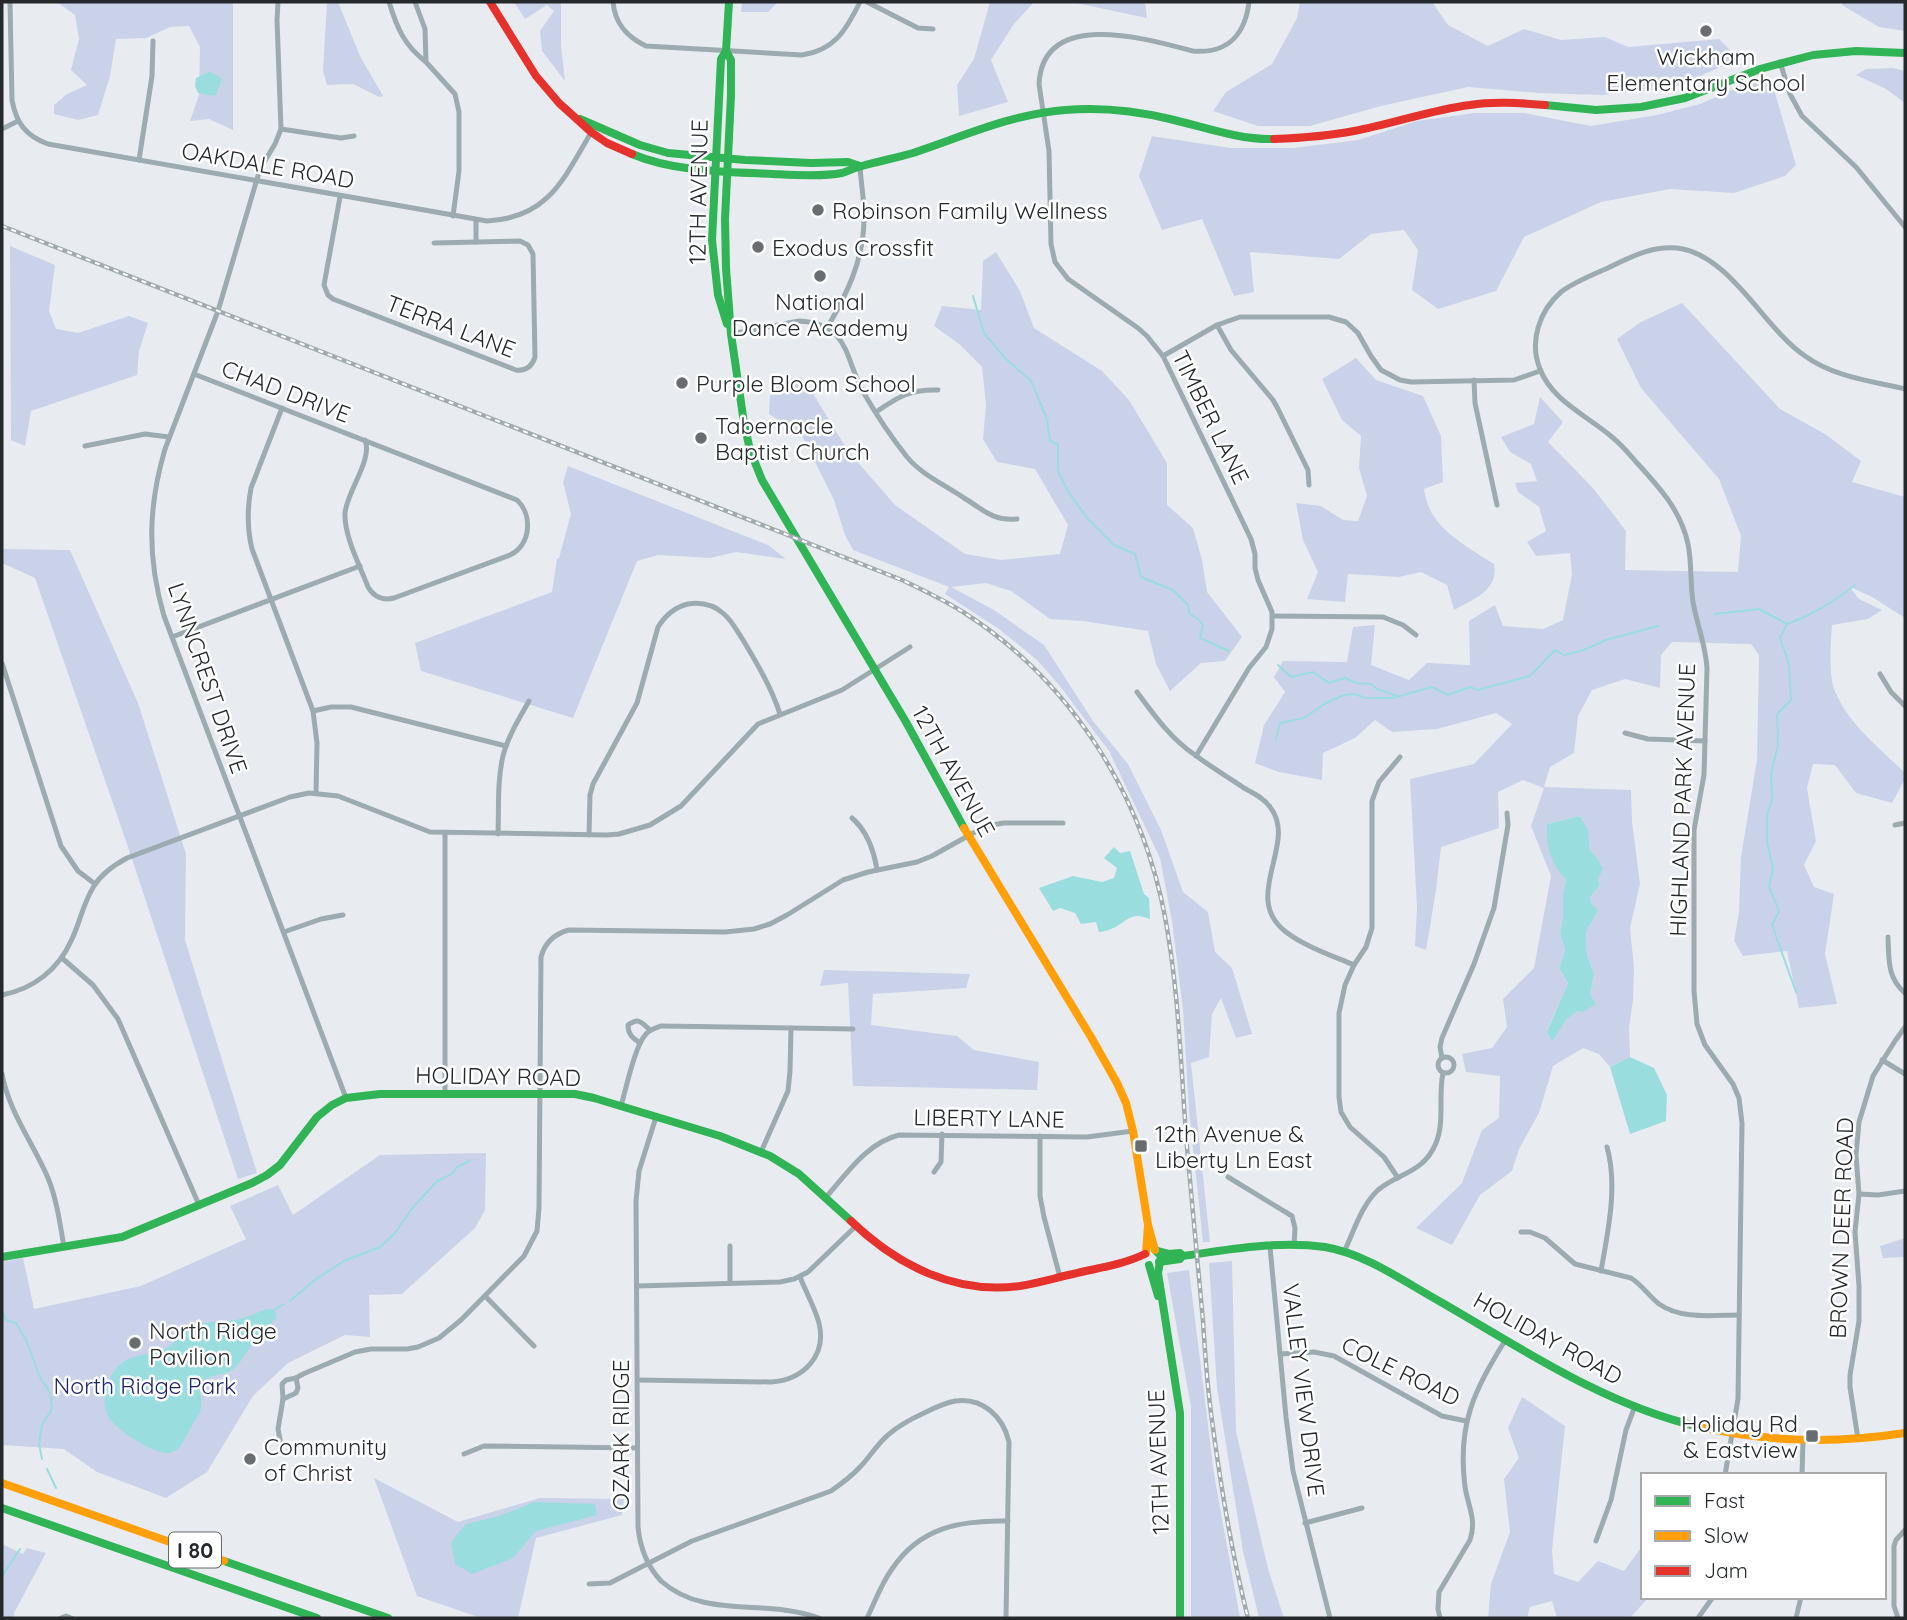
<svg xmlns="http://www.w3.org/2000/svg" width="1907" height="1620" font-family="Quicksand,sans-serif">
	<rect width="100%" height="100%" fill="#e8ecf0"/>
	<g fill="#cad2ea" fill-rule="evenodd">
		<path d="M57,2H233V130L209,119L190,121L199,95L200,47L189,26L170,27L146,38L116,39L110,76L98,115L78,120L54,114V105L67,94L87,85L71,70L79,39L75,15Z"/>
		<path d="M327,2H338L360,56L383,96L379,97L353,84L327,85L323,71Z"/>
		<path d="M514,2H561V45L565,81L542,51L540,31L554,11L547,5L525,19Z"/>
		<path d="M742,2H778L768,12H741Z"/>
		<path d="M990,2H1034L1014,24L991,60L1008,102L959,116L957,85L974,59Z"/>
		<path d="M1071,2H1145L1147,18Z"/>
		<path d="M1300,2H1432L1448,25L1488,46L1524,29L1561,40L1605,37L1628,47L1719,39L1739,59L1672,88L1602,95L1538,93L1468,87L1381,106L1310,126H1258L1213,111L1226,92L1272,64L1297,18Z"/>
		<path d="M1843,2H1905V31L1879,27L1842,5Z"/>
		<path d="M1893,68L1905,71V103L1886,89L1856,75L1866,69Z"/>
		<path d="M1761,77L1775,93L1796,165L1785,176L1734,193L1670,189L1601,202L1524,237L1496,291L1438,309L1412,290L1418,250L1404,230L1371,234L1339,259L1250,252L1254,292L1234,296L1202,219L1162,230L1139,176L1152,136L1230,148H1294L1358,140L1417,121L1474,113H1524L1591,126L1657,115L1700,104Z"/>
		<path d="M10,246L55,265L49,311L56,329L78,333L129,316L148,323L139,351L137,375L31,411L25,446L11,440Z"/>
		<path d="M996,252L1020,291L1034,328L1102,371L1129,400L1167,463V505L1193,528L1202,560L1207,592L1242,637L1225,661L1201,663L1170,691L1156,664L1148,631L1083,621L1050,619L1011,591L986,583L951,587L994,610L1044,645L1093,721L1128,764L1161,830L1183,892L1208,912L1215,952L1232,968L1252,1034L1236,1038L1221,998L1212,1014L1209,1057L1191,1063L1210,1242H1203L1189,1110L1183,1010L1172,921L1160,858L1109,751L1059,685L1037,660L999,629L945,594L949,587L853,550L845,535L834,500L802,436L769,414L770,396L778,381L801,377L814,395L848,451L895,505L965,554L1001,560L1060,554L1068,525L1035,469L997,462L983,439L986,405L982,367L959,344L934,326L942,306L981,310L983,261Z"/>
		<path d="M1682,303L1780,409L1825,434L1861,461L1852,482L1905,497V618L1872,597L1850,587L1859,599L1882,610L1868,619L1832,625C1831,642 1828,675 1835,691C1848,724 1880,748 1905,773V779L1892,803L1856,793L1835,765L1813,764L1807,788L1816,841L1804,865L1814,887L1834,894L1825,954L1837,1004L1799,1008L1787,951L1743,956L1734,941L1739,912L1741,857L1757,760L1759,655L1751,644L1672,642L1661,655L1660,688L1625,679L1592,690L1578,716L1574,753L1550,767L1544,787L1631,790L1632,822L1640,884L1630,928L1634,968L1633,1000L1629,1028L1630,1057L1610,1067L1599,1054L1583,1048L1553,1066L1539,1113L1519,1149L1512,1171L1480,1195L1452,1245L1416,1228L1462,1183L1482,1130L1499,1118L1500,1076L1466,1072L1462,1054L1492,1048L1507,1027L1503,999L1534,968L1551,876L1531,826L1544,788L1523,780L1498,792L1499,828L1441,847L1436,890L1426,950L1415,946L1417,907L1410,779L1474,764L1512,724L1496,713L1437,729L1392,732L1375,720L1355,738L1323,753L1322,780L1279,772L1255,763L1264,725L1285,692L1274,677L1283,661L1347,662L1353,627L1375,625L1371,665L1409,680L1427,663L1470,665L1469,621L1495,605L1503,626L1543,629L1563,620L1572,574L1570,553L1536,556L1527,542L1546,531L1539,507L1518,492L1515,483L1537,481L1531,464L1510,452L1501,437L1534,424L1540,397L1563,422L1548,442L1593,488L1626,531L1625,570L1738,572L1741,536L1719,479L1641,388L1617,339L1641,322ZM1580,816L1587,830L1590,850L1598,859V879L1600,885L1590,897L1591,903L1597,910L1586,932L1587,955L1594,974L1590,995L1567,1019L1552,1042L1547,1030L1568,983L1559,968L1565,950L1560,934L1563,917V893L1566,879L1547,824Z"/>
		<path d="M1356,358L1376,380L1423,396L1441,436L1443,482L1424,489C1425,494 1426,500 1428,505C1438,532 1471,549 1494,564C1499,591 1473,599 1454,610L1447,585L1421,572L1399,577L1348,574L1345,602L1307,599L1318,572L1303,540L1296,503L1321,506L1343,520L1358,521L1367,496L1359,468L1361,436L1342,420L1322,379Z"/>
		<path d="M568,466L768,545L786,559L736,552L710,558L658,555L637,561L573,718L421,671L415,643L552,592L557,559L559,558L571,514L563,482Z"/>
		<path d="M2,549L70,550L138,703L186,854L185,940L257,1173L238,1179L127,844L35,578L2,563Z"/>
		<path d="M824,970L970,974L966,988L873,994L871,1025L957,1036L974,1050L1039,1062L1037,1090L853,1086L848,983L820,986Z"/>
		<path d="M486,1153L485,1210L475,1228L402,1294L369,1295L370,1337L345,1335L288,1363L253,1396L207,1472L166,1498L97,1472L64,1449L2,1445V1262L23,1258L34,1309L141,1286L246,1239L230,1206L278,1185L293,1215L380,1155Z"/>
		<path d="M1905,1238V1257L1883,1258L1880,1246Z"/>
		<path d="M1232,1261L1236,1431L1268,1569L1284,1618H1259L1243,1551L1217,1388L1209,1263Z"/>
		<path d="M1189,1270L1214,1474L1240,1618H1191V1407L1167,1273Z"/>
		<path d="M1522,1397L1565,1426L1552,1550L1554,1574L1578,1582L1598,1561L1624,1571L1643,1545V1597H1649L1630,1618H1557L1552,1601L1530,1607L1527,1618H1488L1491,1584L1510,1532L1504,1479L1519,1458L1508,1428Z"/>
		<path d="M374,1478L458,1522L540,1498L624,1499L622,1515L536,1538L518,1618H481L417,1596Z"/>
		<path d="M2,1544L23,1554L27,1548L46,1553L14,1613V1618H2Z"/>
	</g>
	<g fill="#9addde">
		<path d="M209,72L219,76L222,80L215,96L198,93L195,86L196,78Z"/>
		<path d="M1580,816L1588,830L1590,850L1598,859L1603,869L1598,879L1600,885L1590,897L1591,903L1598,910L1586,932L1587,955L1594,974L1590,995L1596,1004L1583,1012L1577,1011L1567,1019L1552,1042L1547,1031L1568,983L1559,968L1565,950L1560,934L1563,917V893L1566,879C1551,866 1545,843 1547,824Z"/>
		<path d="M1114,847L1120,853L1130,851L1144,894L1149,898L1150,919C1129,910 1127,923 1111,929C1107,931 1103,931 1099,932L1096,922L1081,924L1075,913L1060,908L1053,911L1039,888L1073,876L1102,882L1114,878L1117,868L1104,858Z"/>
		<path d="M1630,1057L1654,1068L1667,1095L1666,1121L1630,1134L1610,1067Z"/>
		<path d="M266,1309H272L276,1312V1318C268,1328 259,1336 251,1346C244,1355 240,1366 230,1371C221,1376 206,1374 202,1385C199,1394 203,1403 200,1412L180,1447C175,1451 172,1453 166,1453C150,1452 115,1429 108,1416C101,1402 105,1387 112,1374C129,1348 148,1360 168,1347C179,1340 185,1328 198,1324C210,1321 223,1322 236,1320C246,1318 256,1313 266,1309Z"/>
		<path d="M534,1502L595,1504L597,1515L536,1531L513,1558L472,1574L455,1564L451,1542L466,1524L499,1516Z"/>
	</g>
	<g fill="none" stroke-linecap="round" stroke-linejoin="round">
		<g stroke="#9addde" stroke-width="2">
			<path d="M973,296L984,333L1005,358L1031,381L1047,419L1050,441L1058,445V471L1067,490L1087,518L1114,545L1135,554L1141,577L1173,590L1188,605L1189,613L1199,620L1203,625L1200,638L1229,651"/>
			<path d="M1715,614L1759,609L1787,624C1813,615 1834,602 1855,585"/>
			<path d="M1787,624L1780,638L1789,664L1791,700L1777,714L1778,745L1771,773L1772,800L1767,815V842L1773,868L1769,887L1779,911L1772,925L1796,992"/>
			<path d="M1278,665L1291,677L1313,672L1329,683L1345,678L1356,683L1371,684L1377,689L1397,696"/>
			<path d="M1276,739L1280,723L1304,718L1326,703L1344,695L1354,694L1366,698H1393L1432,687L1448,695L1470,687L1477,690L1530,676L1555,650L1564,655L1581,651L1606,640L1658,626"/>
			<path d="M290,1301L316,1279L344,1261L380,1247L394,1234L414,1206L437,1181L452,1174L457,1167L470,1161"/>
			<path d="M274,1310L284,1304"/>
			<path d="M2,1311L6,1320L16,1323L26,1340L41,1379L50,1392L52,1409L42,1425L39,1444L42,1459"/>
			<path d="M47,1469L56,1488"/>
			<path d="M2,1576L20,1549"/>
		</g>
		<g stroke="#9babb0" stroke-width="5">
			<path d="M10,2L12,100C16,123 26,136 48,144L487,221C549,218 564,178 592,131"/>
			<path d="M278,2L277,20L281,129L275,144L260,169L218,311L165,449C148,507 147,557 164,616L346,1098"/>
			<path d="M389,2C397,28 404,45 426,62"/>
			<path d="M415,2L425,29L426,62L455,94L459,112V171L453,216"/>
			<path d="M613,2C615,24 627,37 646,46L802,55C835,50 846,30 860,2"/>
			<path d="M867,2L918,28L933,29"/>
			<path d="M1780,62L1790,94L1802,116L1856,167L1905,227"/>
			<path d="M2,129L18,121"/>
			<path d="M281,129L341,138L354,136"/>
			<path d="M139,160L152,76L153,41"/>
			<path d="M340,197L324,285L328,295L333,299L516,370C526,371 532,367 535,357L533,254L528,245L520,241L434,243"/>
			<path d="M476,242V221"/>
			<path d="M1217,325L1231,350L1273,400L1278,409L1308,470L1309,485"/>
			<path d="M827,328C847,294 863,261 864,221C865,203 861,185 860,166"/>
			<path d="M731,334L799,321C852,324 844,361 865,395C877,416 892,438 907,457C922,475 945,485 964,498C984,510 992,521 1017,519"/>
			<path d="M1163,356L1217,325L1240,317H1329L1346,322L1358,333L1371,356L1381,370L1400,380L1411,382L1514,380L1540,371"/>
			<path d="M194,374L517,500C533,515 531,545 510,555L394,598C382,601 374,597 368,587C360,566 344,536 345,513C347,491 373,460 365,440"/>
			<path d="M1474,380L1475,403L1497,505"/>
			<path d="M282,408L251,488C247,509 247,528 252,549L313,711L317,743L316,793"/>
			<path d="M876,412C898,397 910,389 938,390"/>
			<path d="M85,446L145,434L169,437"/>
			<path d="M1273,616L1383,617L1403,625L1416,635"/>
			<path d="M172,637L360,566"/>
			<path d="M2,663L61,846L78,871L95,884"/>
			<path d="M1880,674L1891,692L1905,706"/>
			<path d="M1137,692C1154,715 1171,739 1195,755C1211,767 1228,777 1244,788C1253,793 1264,798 1270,807C1299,843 1240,897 1286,932C1304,946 1333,956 1354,965"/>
			<path d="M313,711L331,707H351L506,746"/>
			<path d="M1625,733L1648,739L1705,741"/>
			<path d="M1196,756L1249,668L1266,647L1272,629V612L1258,580L1255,568V554L1251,539L1163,356L1147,336L1138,328L1068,279L1055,262L1051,244L1049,151L1039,84C1043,8 1147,39 1193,51C1227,54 1245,35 1249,2"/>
			<path d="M852,818C867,831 874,851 877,870"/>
			<path d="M1895,825L1905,823"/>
			<path d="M445,833V1094"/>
			<path d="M498,834C499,808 497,781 503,756C508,736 519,719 529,701"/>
			<path d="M589,835L590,795L593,784L637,703L658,627C665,616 675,607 688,604C701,602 714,605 724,614C732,621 737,631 743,640C758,665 771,687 780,714"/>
			<path d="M284,932L321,919L343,915"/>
			<path d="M1888,937C1889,959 1887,978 1905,993"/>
			<path d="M62,958L93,985L118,1019L199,1205"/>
			<path d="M2,995C33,989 58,970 71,941C80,923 83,903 94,886C102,873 114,865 127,858L290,797L309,793L338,796L430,832L607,835L619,834L650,825L681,806L758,724L842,690L910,647"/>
			<path d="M640,1043C633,1038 628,1035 628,1025C639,1017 641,1022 650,1030"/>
			<circle cx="1446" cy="1065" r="8"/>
			<path d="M1442,1058L1440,1047L1442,1038L1474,964L1494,908L1508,825L1507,813"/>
			<path d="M1882,1060L1905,1074"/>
			<path d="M2,1074C9,1112 33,1143 48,1178C57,1200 60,1224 64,1247"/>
			<path d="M621,1106C626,1089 635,1045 646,1034C650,1029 655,1028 661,1026L853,1029"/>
			<path d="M656,1117L639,1171L636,1201L638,1527C640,1547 647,1566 661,1581C705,1620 765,1598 819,1618"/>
			<path d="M1040,1136V1196L1044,1217L1060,1277"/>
			<path d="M761,1152L788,1091L790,1071L791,1028"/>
			<path d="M934,1172L941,1162L942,1134"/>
			<path d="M1228,1177L1292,1216L1295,1228L1294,1246"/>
			<path d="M1398,1178L1384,1157L1350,1127L1341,1112L1339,1097V1013L1345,985L1354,965L1366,947L1372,928V801L1379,782L1400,757"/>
			<path d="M1859,1194L1878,1195L1905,1191"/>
			<path d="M827,1196C848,1172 867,1143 899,1135L1087,1137L1133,1131"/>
			<path d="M1521,1232H1530L1545,1238L1575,1264L1631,1278C1642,1285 1649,1296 1659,1304C1682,1320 1713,1315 1739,1315"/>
			<path d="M730,1246V1283"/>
			<path d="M1270,1247L1286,1417L1293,1471L1330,1618"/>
			<path d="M1344,1252C1354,1231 1361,1206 1378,1190C1399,1172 1423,1174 1436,1143C1445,1121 1438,1096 1443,1073"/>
			<path d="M1601,1271C1608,1231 1618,1186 1607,1147"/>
			<path d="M637,1286L780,1282L794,1279L808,1272L857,1225"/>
			<path d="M485,1296L534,1346"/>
			<path d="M1280,1354L1314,1352L1334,1356L1442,1416L1466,1421"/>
			<path d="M296,1378L303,1374L355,1352L371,1349H407L418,1347L439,1338L461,1320L524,1256L537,1231L539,1208L541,957C545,942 554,934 569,930L725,932L754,929L770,924L787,915L843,880L868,872L917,862L932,856L984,827L1003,823H1063"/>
			<path d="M296,1378L298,1388L296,1393L283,1399L282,1384L286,1380Z"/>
			<path d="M638,1380L771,1382C803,1380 827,1356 819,1323C815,1308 806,1292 800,1277"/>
			<path d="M1858,1439L1850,1387V1375L1859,1321V1286L1855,1232L1859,1194L1856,1155L1859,1122L1873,1076L1895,1041L1905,1027"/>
			<path d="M281,1445L278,1429L283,1399"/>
			<path d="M464,1454L484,1446L637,1448"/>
			<path d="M1725,1475L1738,1399L1742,1123L1739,1098L1733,1084L1705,1045L1697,1024L1694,991V830L1704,775L1707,669C1706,646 1697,625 1693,602C1690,583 1692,563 1688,544C1681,511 1660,488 1638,464C1630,455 1622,445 1612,437C1588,416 1552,401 1540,369C1529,342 1539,311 1561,292C1574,282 1592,275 1608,268C1632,256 1655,244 1683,249C1733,260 1764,328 1805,356C1834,377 1871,381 1905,389"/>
			<path d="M1802,1475L1803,1441"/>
			<path d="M1305,1523L1362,1508"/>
			<path d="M1596,1541L1611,1500L1626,1430L1635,1406"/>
			<path d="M589,1584L610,1583L692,1541L831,1491C841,1484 851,1477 860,1467C870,1457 877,1444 888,1435C899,1425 911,1419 924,1413C934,1408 944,1403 955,1401C982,1397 1003,1416 1009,1442L1006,1618"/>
			<path d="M61,1618L66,1616L71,1618"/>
			<path d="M867,1618C875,1602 881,1584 892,1569C920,1527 961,1520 1008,1521"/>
			<path d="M1440,1618L1438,1609L1439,1592L1470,1540C1477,1520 1468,1506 1465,1487C1457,1424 1474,1391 1506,1339"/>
			<path d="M1698,1618L1713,1597"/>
			<path d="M1796,1618L1801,1597"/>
			<path d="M1898,1618L1894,1606V1546L1896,1540L1905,1530"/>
		</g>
		<g stroke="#30b455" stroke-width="8">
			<path d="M729,2L726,51L731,60V95L725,219L726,268L731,334L744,423L750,450L762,480L906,722L964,828"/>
			<path d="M726,51L721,59L712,240L718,295L727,324"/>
			<path d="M1545,105L1596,110L1641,107L1685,98L1760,69L1813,55L1856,51L1905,53"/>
			<path d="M580,119L640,145L668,153L745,160L811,163L848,162L860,166"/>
			<path d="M632,154C674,172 728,172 773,174C794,175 822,177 842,173C849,171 855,167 862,166C879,161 896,158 913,153C964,136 1012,114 1065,110C1100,107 1137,111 1170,119C1204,127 1239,140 1274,139"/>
			<path d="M1155,1250L1161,1256L1158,1273L1180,1413V1618"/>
			<path d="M1157,1251L1169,1254L1180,1253L1182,1256C1229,1250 1277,1240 1325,1247C1366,1254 1403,1281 1439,1301C1521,1348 1603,1404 1696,1426"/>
			<path d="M2,1257L122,1237L252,1183L267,1175L280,1165L317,1117L332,1105L346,1098L380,1094H575L594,1098L720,1136L770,1156L799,1174L851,1221"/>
			<path d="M1159,1262L1180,1259L1182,1256"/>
			<path d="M1149,1265L1158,1296"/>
			<path d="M2,1508L317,1618"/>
			<path d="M224,1561L388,1618"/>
		</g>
		<g stroke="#ff9f0a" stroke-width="8">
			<path d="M964,828L1091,1037L1117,1083L1126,1103L1133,1131L1148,1225L1146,1253"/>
			<path d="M1148,1225L1155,1250"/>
			<path d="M1696,1426C1768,1442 1833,1444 1905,1433"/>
			<path d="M2,1483L224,1561"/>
		</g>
		<g stroke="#e5322d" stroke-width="8">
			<path d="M490,2L536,76L559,103L591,132L607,143L632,154"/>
			<path d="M1274,139C1301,138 1328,136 1354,131C1393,124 1430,110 1470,105C1494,101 1520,103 1545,105"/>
			<path d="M851,1221C897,1265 955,1295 1020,1286C1038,1283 1055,1278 1073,1274C1097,1268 1122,1265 1145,1254"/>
		</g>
		<defs>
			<path id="rail" d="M2,226L902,580C923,590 944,600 963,612C1070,680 1142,794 1165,917C1180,997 1181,1079 1188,1159C1193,1213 1198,1267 1203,1321C1205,1352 1207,1383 1211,1413C1220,1482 1231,1551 1248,1618"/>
		</defs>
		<use href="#rail" stroke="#a1abaf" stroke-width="4.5"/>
		<use href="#rail" stroke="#fff" stroke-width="2" stroke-dasharray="5" stroke-linecap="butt"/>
	</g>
	<g fill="#696d70" stroke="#fff" stroke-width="2.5">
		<circle cx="1706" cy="31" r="7"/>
		<circle cx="818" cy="210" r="7"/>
		<circle cx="758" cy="247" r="7"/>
		<circle cx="820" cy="276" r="7"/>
		<circle cx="682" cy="383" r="7"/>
		<circle cx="701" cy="438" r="7"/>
		<rect x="1134" y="1139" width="14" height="14" rx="3.5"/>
		<circle cx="135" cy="1343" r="7"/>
		<rect x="1805" y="1429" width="14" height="14" rx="3.5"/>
		<circle cx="250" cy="1459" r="7"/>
	</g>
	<g text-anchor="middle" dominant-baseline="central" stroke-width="5" stroke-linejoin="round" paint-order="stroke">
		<rect fill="#fff" stroke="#66696b" stroke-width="2" x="169" y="1532.5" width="52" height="35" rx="5"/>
		<g font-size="21" font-weight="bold" fill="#25292b">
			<text x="195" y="1550">I 80</text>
		</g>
		<g font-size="23" fill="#25292b" stroke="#fff" text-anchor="start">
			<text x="1706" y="56" text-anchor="middle">Wickham<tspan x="1706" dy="26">Elementary School</tspan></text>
			<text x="832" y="210">Robinson Family Wellness</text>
			<text x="772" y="247">Exodus Crossfit</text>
			<text x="820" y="301" text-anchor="middle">National<tspan x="820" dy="26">Dance Academy</tspan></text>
			<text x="696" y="383">Purple Bloom School</text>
			<text x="715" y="425">Tabernacle<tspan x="715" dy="26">Baptist Church</tspan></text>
			<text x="1155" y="1133">12th Avenue &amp;<tspan x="1155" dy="26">Liberty Ln East</tspan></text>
			<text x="149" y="1330">North Ridge<tspan x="149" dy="26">Pavilion</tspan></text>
			<text x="1798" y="1423" text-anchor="end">Holiday Rd<tspan x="1798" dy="26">&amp; Eastview</tspan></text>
			<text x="264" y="1446">Community<tspan x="264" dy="26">of Christ</tspan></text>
		</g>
		<g font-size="23" fill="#25292b" stroke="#fff">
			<text transform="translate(268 165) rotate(10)">OAKDALE ROAD</text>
			<text transform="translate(698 192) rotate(-89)">12TH AVENUE</text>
			<text transform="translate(451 326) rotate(21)">TERRA LANE</text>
			<text transform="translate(286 391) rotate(21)">CHAD DRIVE</text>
			<text transform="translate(1211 417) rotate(64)">TIMBER LANE</text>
			<text transform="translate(208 678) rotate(71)">LYNNCREST DRIVE</text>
			<text transform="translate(954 771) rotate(61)">12TH AVENUE</text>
			<text transform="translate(1682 800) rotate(-88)">HIGHLAND PARK AVENUE</text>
			<text transform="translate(498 1076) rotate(1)">HOLIDAY ROAD</text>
			<text transform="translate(989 1118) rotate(1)">LIBERTY LANE</text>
			<text transform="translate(1841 1228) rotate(-88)">BROWN DEER ROAD</text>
			<text transform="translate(1548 1338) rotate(29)">HOLIDAY ROAD</text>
			<text transform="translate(1401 1371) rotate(26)">COLE ROAD</text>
			<text transform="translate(1304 1390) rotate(83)">VALLEY VIEW DRIVE</text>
			<text transform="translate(620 1435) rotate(-90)">OZARK RIDGE</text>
			<text transform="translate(1158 1462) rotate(-92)">12TH AVENUE</text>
		</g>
		<g font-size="23" fill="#20256a" stroke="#fff">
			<text x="145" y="1385">North Ridge Park</text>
		</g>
	</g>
	<rect width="1907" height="1620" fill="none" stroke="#25292b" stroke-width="7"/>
	<rect x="1641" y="1473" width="245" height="126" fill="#ffffff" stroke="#a8a9aa" stroke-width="2"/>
	<rect x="1655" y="1496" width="35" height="10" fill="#30b455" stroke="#a8a9aa" stroke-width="2"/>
	<text x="1704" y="1508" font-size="21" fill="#25292b">Fast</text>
	<rect x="1655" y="1531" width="35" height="10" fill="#ff9f0a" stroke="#a8a9aa" stroke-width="2"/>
	<text x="1704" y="1543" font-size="21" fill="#25292b">Slow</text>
	<rect x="1655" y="1566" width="35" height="10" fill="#e5322d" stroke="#a8a9aa" stroke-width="2"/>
	<text x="1704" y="1578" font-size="21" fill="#25292b">Jam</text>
</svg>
